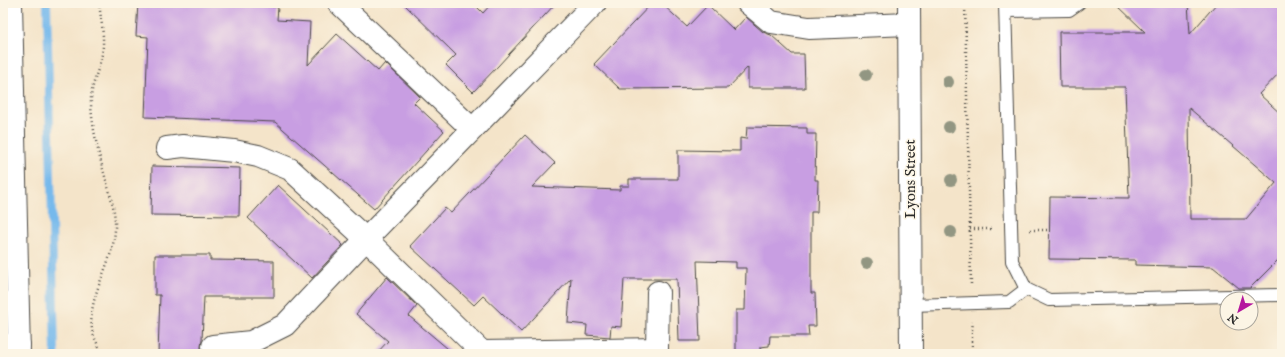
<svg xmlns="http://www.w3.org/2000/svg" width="1285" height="357" font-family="'IM FELL English',serif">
	<rect width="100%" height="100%" fill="#fcf5e5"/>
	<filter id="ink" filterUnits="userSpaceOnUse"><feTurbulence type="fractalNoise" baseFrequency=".025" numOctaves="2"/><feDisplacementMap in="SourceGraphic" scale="8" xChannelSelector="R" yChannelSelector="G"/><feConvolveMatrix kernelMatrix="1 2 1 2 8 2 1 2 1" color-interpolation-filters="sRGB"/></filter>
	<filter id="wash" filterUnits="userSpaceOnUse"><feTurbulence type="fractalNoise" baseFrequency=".012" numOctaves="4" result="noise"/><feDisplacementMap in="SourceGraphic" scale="16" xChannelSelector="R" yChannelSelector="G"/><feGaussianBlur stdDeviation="0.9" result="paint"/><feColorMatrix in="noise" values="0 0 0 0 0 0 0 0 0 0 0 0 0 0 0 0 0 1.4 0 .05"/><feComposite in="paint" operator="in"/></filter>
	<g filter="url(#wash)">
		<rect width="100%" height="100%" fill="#f4e4c9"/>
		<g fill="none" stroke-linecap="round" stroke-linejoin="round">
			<path stroke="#76b9ec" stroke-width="8" d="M47,3L55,354"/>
		</g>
		<g id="blocks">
			<g fill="#c89ee2" fill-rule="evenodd">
				<path d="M138,3H218L278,7L277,20L310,22L308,65L337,34L378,71L385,63L420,97L414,103L444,131L374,209L275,122L145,117L148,37L136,36Z"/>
				<path d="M403,3H473L483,13L492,3H556L498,66L473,92L446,65L456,55Z"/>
				<path d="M652,3H661L687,27L708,5L734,30L746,17L763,32L771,35L792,54H804L805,88H748V67L728,88L620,89L594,64Z"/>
				<path d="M1115,3H1188L1190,34L1217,3H1282V70L1259,94L1282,115V256L1250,288H1239L1213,267L1135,265V260L1049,259L1050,197L1129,198L1125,87H1060L1059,32H1145ZM1189,108L1276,183L1246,219H1190Z"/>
				<path d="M747,127L807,128V134H816L815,180H818L817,212H811V293H815L816,326H808L809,336H770L769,346L760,347V354H736V310H745L746,268H736V262L697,261L700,341H679L677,279H624L621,327L611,326L610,337L586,335L587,325L568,323L571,278L521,332L483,296L474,305L410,246L445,208L451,213L525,135L555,163L532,187L620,190V186H629V179H678V150L740,151V138L746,139Z"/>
				<path d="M152,166L240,168L239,216L151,215Z"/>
				<path d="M278,185L343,245L312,278L248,218Z"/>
				<path d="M155,255H210V260L274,261V297H204L202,340L201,347L202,354H158L160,295H155Z"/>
				<path d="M387,277L417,306L409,316L454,354H376L388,341L356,314Z"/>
			</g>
		</g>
	</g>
	<g filter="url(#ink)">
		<use href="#blocks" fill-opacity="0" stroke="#494743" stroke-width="1"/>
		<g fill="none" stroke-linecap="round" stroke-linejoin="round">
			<defs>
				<g id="service">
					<path d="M1005,3L1012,261L1026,289L1049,300L1282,295"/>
					<path d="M1006,11L1069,10L1079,3"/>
					<path d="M911,305L1009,302L1026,289"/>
				</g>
				<g id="minor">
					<path d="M339,3L472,129"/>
					<path d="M748,3L771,22L809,28L909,24"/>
					<path d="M909,3L911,354"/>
					<path d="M167,148L183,146L234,151L258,156L290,169L366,239L482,352L657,349L658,292"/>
					<path d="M3,345H19"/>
					<path d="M213,346L251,342L285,325L366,239L595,3"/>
				</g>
				<path id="tertiary" d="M11,3L19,354"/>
			</defs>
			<use href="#service" stroke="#494743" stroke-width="14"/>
			<use href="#minor" stroke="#494743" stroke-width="24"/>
			<use href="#tertiary" stroke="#494743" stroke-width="24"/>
			<g stroke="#494743" stroke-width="2.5" stroke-dasharray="1 3" stroke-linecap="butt">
				<path d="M99,3C101,20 105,38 102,54C99,71 90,86 91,104C92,127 98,151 104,173C109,191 116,210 115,229C114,263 87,295 92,329C93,337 99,346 102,354"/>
				<path d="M965,3L971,284"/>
				<path d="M970,229H993"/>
				<path d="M1030,230H1050"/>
				<path d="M972,354V330L973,322"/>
			</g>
			<use href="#service" stroke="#fff" stroke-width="12"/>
			<use href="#minor" stroke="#fff" stroke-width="22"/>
			<use href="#tertiary" stroke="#fff" stroke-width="22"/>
		</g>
		<g fill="#929682">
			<circle cx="866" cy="75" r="6"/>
			<circle cx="948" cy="82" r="6"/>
			<circle cx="949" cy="127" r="6"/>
			<circle cx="951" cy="180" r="6"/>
			<circle cx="951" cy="232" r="6"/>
			<circle cx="867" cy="263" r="6"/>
		</g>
	</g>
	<g text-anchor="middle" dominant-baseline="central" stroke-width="3" stroke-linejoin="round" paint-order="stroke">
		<g font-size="15" fill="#2b2b2b" stroke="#fcf5e5">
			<text transform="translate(910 179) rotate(-90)">Lyons Street</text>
		</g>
	</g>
	<rect width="1285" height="357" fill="none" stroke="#fcf5e5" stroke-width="16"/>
	<g transform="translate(1239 311) rotate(218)"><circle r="19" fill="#fcf5e5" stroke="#a8a49b"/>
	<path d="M0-3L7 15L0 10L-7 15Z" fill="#b5179e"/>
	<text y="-6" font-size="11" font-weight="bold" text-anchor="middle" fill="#2b2b2b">N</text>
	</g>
</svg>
